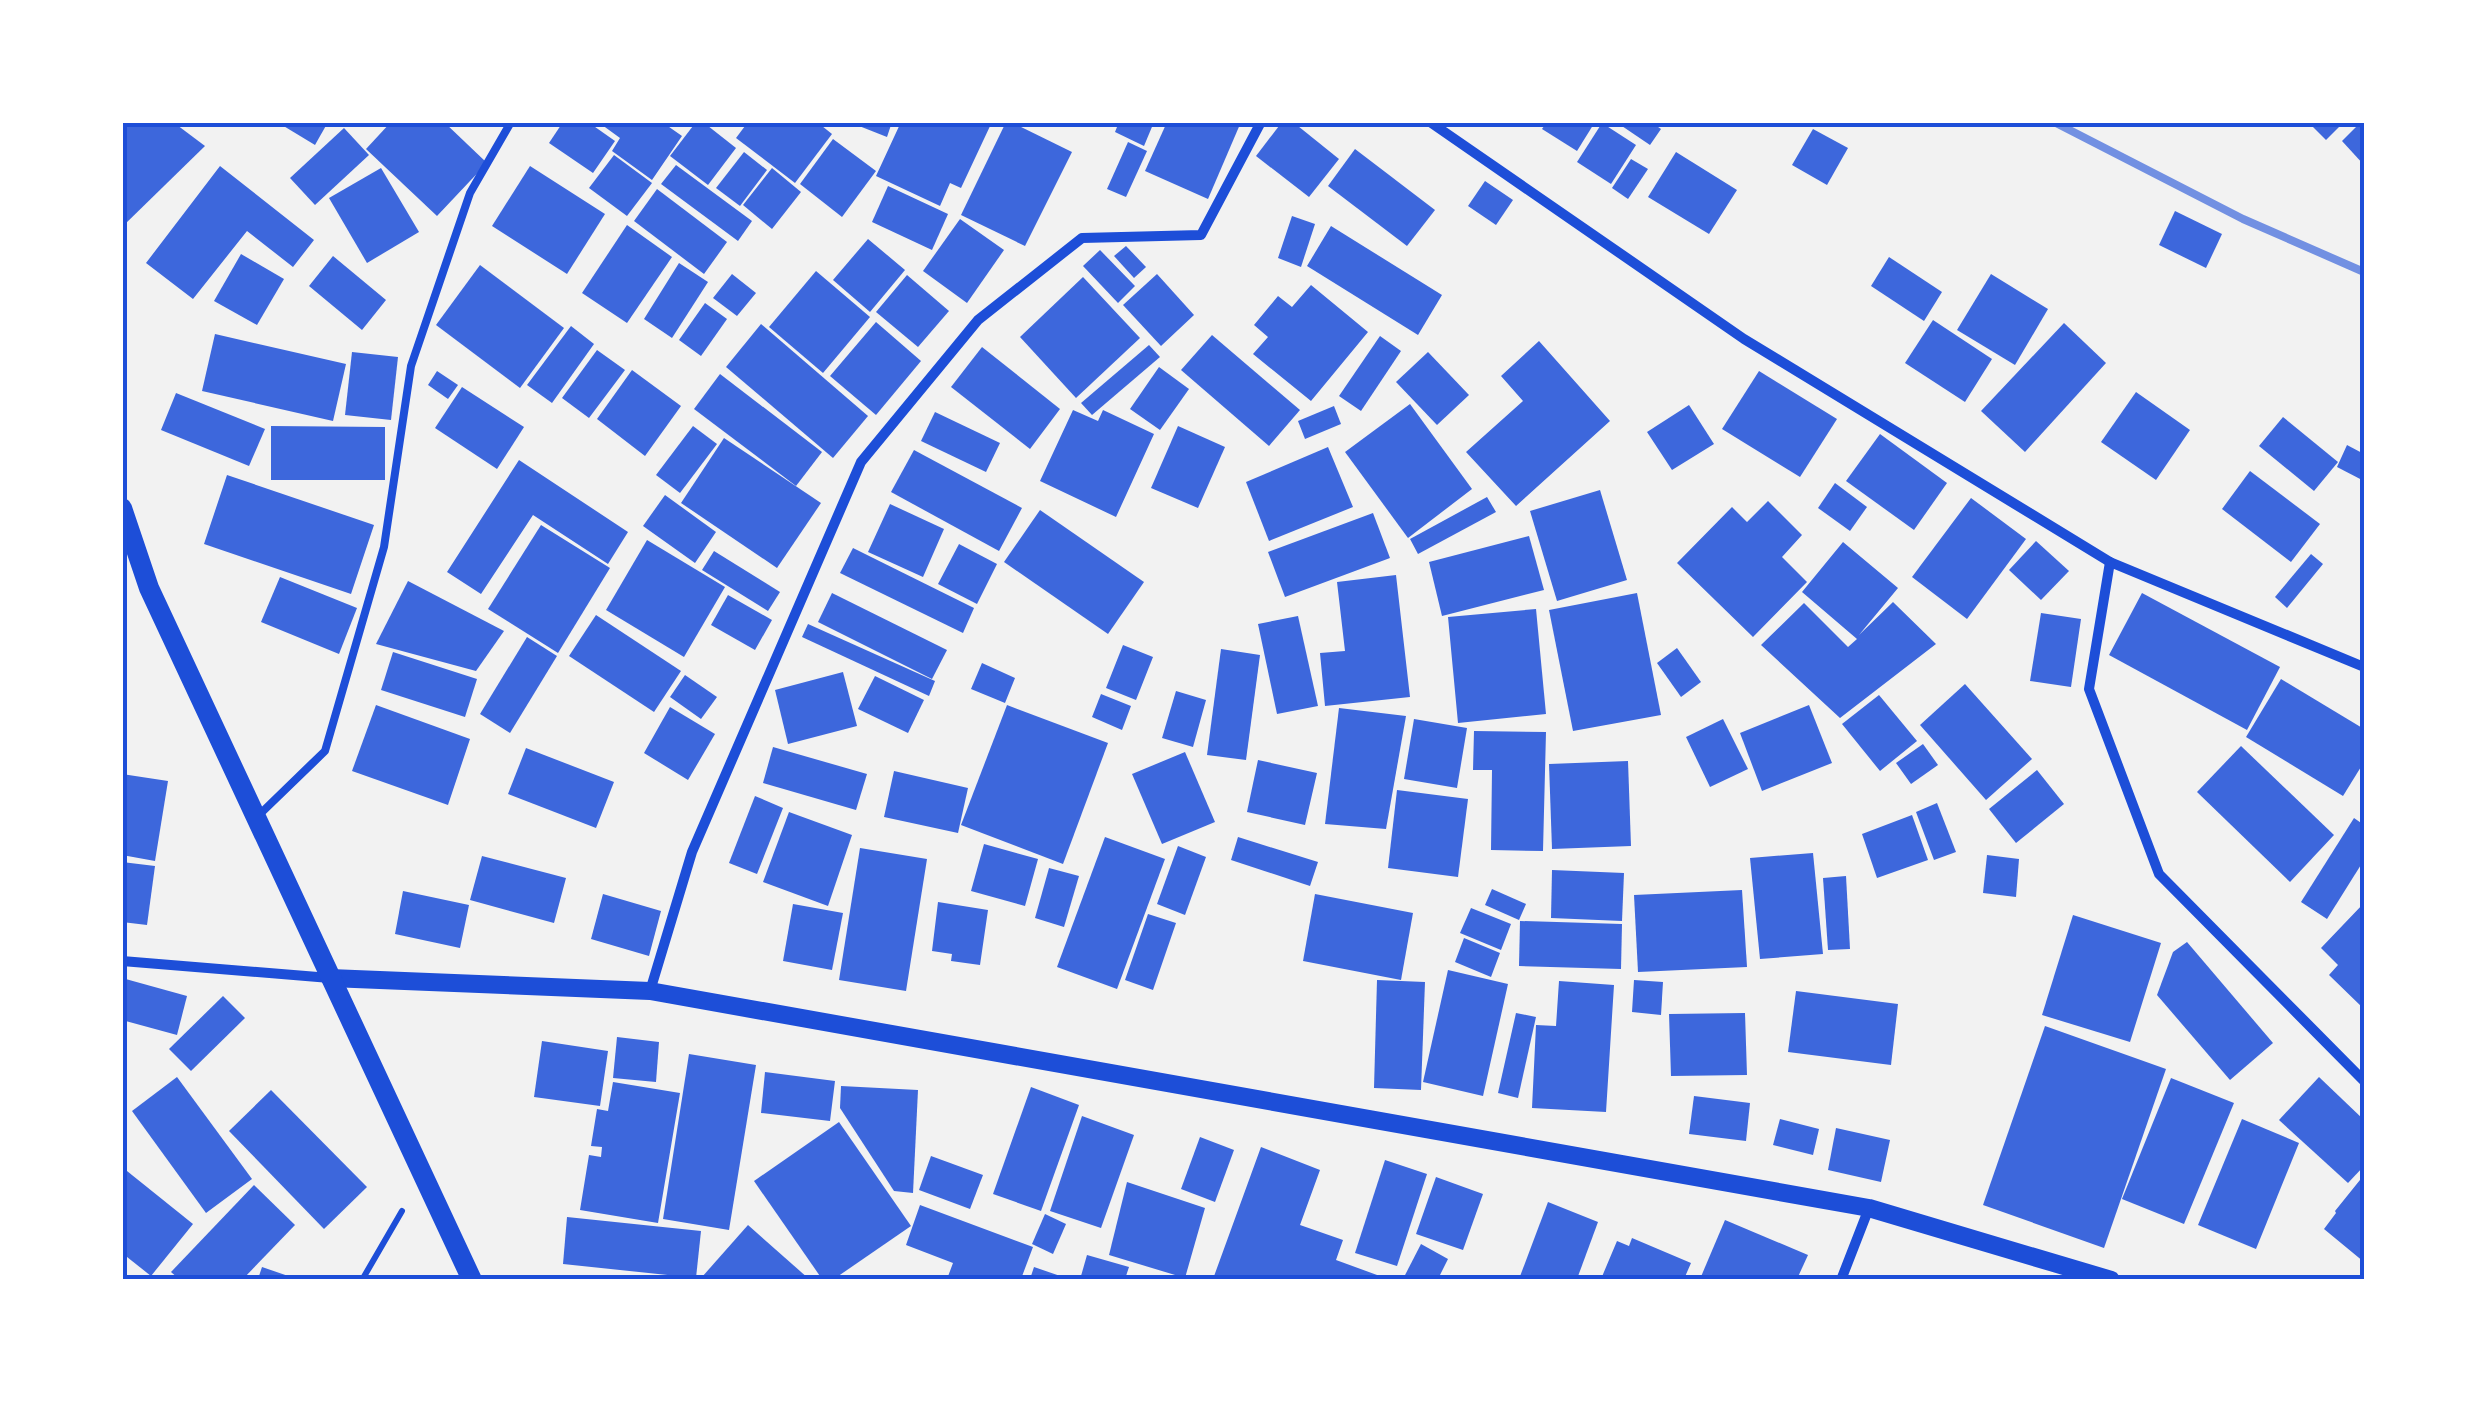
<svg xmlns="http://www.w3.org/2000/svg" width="2487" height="1402" font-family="'Source Sans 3',sans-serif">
	<rect width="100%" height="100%" fill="#f2f2f2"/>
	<g fill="#3d67dc">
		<path d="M122,122H173L205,146L122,227Z"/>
		<path d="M277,122H328L315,145Z"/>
		<path d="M391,122H444L487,163L437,216L366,149Z"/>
		<path d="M563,122H588L615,141L593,173L549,143Z"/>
		<path d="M598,122H662L682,136L652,180L612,151L620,138Z"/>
		<path d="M696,122H703L736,148L708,185L670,156Z"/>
		<path d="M748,122H817L832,134L795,183L736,138Z"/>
		<path d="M849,122H892L887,137Z"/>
		<path d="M901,122L991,124L961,188L950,183L940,206L876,176Z"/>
		<path d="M1006,122H1011L1072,152L1025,246L961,215Z"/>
		<path d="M1119,122H1154L1144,146L1115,132Z"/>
		<path d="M1167,122H1241L1208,199L1145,171Z"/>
		<path d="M1282,122H1293L1339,159L1309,197L1256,156Z"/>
		<path d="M1547,122H1595L1577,151L1542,129Z"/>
		<path d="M1616,122H1651L1661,129L1650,145Z"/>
		<path d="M2308,122H2344L2326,140Z"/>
		<path d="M2361,122H2364V165L2342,141Z"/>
		<path d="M1602,123L1636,145L1611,184L1577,162Z"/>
		<path d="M344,128L369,155L315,205L290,178Z"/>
		<path d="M1813,129L1848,148L1827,185L1792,165Z"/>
		<path d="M833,139L876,171L842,217L800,184Z"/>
		<path d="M1128,142L1147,151L1126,197L1107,189Z"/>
		<path d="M1355,149L1435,210L1407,246L1328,186Z"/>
		<path d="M744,152L767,170L740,206L716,188Z"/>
		<path d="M1676,152L1737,190L1709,234L1648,197Z"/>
		<path d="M614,155L652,183L627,216L589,188Z"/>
		<path d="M1631,159L1648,169L1628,199L1612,188Z"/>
		<path d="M676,165L752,221L738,241L661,184Z"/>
		<path d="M220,166L314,240L293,267L247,231L193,299L146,263Z"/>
		<path d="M530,166L605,214L567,274L492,226Z"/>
		<path d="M381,168L419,232L367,263L329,198Z"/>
		<path d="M772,168L801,192L772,229L743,205Z"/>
		<path d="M1485,181L1513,200L1496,225L1468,206Z"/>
		<path d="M888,186L948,214L932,250L872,222Z"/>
		<path d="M657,189L727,242L704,274L634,221Z"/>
		<path d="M2175,211L2222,234L2206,268L2159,245Z"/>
		<path d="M1292,216L1315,224L1301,267L1278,258Z"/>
		<path d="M960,219L1004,250L967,303L923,271Z"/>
		<path d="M627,225L672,257L627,323L582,293Z"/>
		<path d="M1331,226L1442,295L1418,335L1307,266Z"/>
		<path d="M868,239L905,270L870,312L833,280Z"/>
		<path d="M1126,246L1146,267L1134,278L1114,256Z"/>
		<path d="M1100,250L1135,286L1118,303L1083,266Z"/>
		<path d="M241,254L284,279L257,325L214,301Z"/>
		<path d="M333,256L386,300L362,330L309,286Z"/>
		<path d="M1889,257L1942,292L1924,321L1871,286Z"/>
		<path d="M679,263L708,282L672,338L644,319Z"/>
		<path d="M480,265L564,328L520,388L436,325Z"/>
		<path d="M816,271L870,317L823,373L769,327Z"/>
		<path d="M732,274L756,293L737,316L713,298Z"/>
		<path d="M1157,274L1194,315L1161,346L1123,305Z"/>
		<path d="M1991,274L2048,309L2015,365L1957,330Z"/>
		<path d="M907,275L949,311L918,347L876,312Z"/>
		<path d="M1083,277L1140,338L1076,398L1020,337Z"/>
		<path d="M1311,285L1368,332L1311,401L1253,354L1268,337L1254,325L1278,296L1292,307Z"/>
		<path d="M705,303L727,319L701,356L679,340Z"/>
		<path d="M1933,320L1992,359L1965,402L1905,363Z"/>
		<path d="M876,322L921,361L876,415L830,376Z"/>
		<path d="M2064,323L2106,363L2025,452L1981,411Z"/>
		<path d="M761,324L868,416L833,458L726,367Z"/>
		<path d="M571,326L594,344L552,403L527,385Z"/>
		<path d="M215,334L346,364L333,421L202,391Z"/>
		<path d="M1212,335L1300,410L1269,446L1181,370Z"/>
		<path d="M1380,336L1401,351L1361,411L1339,396Z"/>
		<path d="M1539,341L1610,421L1516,506L1466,452L1523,401L1501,376Z"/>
		<path d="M1149,345L1160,357L1092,415L1081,403Z"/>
		<path d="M982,347L1060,409L1030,449L951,387Z"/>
		<path d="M597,350L625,370L589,418L562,398Z"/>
		<path d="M352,352L398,357L391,420L345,415Z"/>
		<path d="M1428,352L1469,395L1437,425L1396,382Z"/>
		<path d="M1159,367L1189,389L1160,430L1130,409Z"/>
		<path d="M632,370L681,406L645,456L597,419Z"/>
		<path d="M437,371L458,385L448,399L428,385Z"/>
		<path d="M1759,371L1837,419L1800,477L1722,429Z"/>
		<path d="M720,374L822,452L796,486L694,409Z"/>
		<path d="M462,387L524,427L497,469L435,428Z"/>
		<path d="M2136,392L2190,430L2156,480L2101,442Z"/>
		<path d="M176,393L265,429L249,466L161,430Z"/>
		<path d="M1410,404L1472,489L1408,538L1345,452Z"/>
		<path d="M1689,405L1714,444L1672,470L1647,432Z"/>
		<path d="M1334,406L1341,424L1305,439L1298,421Z"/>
		<path d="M1073,410L1098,421L1103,410L1154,434L1116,517L1040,481Z"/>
		<path d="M935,412L1000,443L986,472L921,441Z"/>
		<path d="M2283,417L2338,462L2314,491L2259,446Z"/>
		<path d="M271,426L385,427V480H271Z"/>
		<path d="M693,426L717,444L680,493L656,475Z"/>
		<path d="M1178,426L1225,447L1198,508L1151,488Z"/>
		<path d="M1880,434L1947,483L1914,530L1846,481Z"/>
		<path d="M724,438L821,503L777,568L681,503Z"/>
		<path d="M2347,445L2364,454V481L2337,467Z"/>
		<path d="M1328,447L1353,507L1269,541L1246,482Z"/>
		<path d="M914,450L1022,508L999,551L891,492Z"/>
		<path d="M519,460L628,532L608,564L533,515L481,594L447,572Z"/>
		<path d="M2250,471L2320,524L2291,562L2222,509Z"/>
		<path d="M227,475L374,525L351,594L204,544Z"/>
		<path d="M1835,483L1867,507L1850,531L1818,508Z"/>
		<path d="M1600,490L1627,580L1557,601L1530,511Z"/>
		<path d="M665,495L716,532L695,563L643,526Z"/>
		<path d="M1487,497L1496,512L1418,554L1410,539Z"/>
		<path d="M1971,498L2026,539L1967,619L1912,577Z"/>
		<path d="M1768,501L1802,535L1782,557L1807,582L1753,637L1677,563L1732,507L1747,522Z"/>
		<path d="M890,504L944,529L923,577L868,552Z"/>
		<path d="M1040,510L1144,582L1108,634L1004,562Z"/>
		<path d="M1373,513L1390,558L1285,597L1268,552Z"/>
		<path d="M541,525L610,568L558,653L488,609Z"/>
		<path d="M1529,536L1544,590L1442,616L1429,562Z"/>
		<path d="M647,540L725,587L684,657L606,610Z"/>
		<path d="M2036,541L2069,571L2041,600L2009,570Z"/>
		<path d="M1843,542L1898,588L1859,635L1893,602L1936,644L1840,718L1761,645L1804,603L1848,647L1857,639L1802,592Z"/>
		<path d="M959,544L997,564L977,604L938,584Z"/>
		<path d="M853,548L974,608L963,633L840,573Z"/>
		<path d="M714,551L780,592L768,611L702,570Z"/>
		<path d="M2311,554L2323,564L2287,608L2275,597Z"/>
		<path d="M1396,575L1410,697L1325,706L1320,653L1345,651L1337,582Z"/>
		<path d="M280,577L357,608L339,654L261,622Z"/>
		<path d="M408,581L504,631L476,671L376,644Z"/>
		<path d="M832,593L947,650L932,679L818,622Z"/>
		<path d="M1637,593L1661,715L1573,731L1549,610Z"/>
		<path d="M2142,593L2280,667L2247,730L2109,655Z"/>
		<path d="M728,595L772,620L755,650L711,625Z"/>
		<path d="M1536,609L1546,714L1458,723L1448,617Z"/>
		<path d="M2041,613L2081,619L2071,687L2030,681Z"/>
		<path d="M596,615L681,671L654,712L569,656Z"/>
		<path d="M1298,616L1318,706L1277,714L1258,624Z"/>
		<path d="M808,624L935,681L929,696L802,637Z"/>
		<path d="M527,637L557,656L510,733L480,714Z"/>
		<path d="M1123,645L1153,657L1136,700L1106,688Z"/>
		<path d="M1677,648L1701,682L1681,697L1657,663Z"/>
		<path d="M1221,649L1260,655L1246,760L1207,755Z"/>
		<path d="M393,652L477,679L465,717L381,690Z"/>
		<path d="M982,663L1015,678L1005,703L971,689Z"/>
		<path d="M843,672L857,726L788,744L775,690Z"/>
		<path d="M685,675L717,697L701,719L670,697Z"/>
		<path d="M875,676L924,700L908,733L858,709Z"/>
		<path d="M2281,679L2364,729V762L2343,796L2246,737Z"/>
		<path d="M1965,684L2032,759L1986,800L1920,725Z"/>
		<path d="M1176,691L1206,700L1193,747L1162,738Z"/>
		<path d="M1101,694L1131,706L1122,730L1092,717Z"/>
		<path d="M1879,695L1917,741L1880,771L1842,724Z"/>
		<path d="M376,705L470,739L448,805L352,771Z"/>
		<path d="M1007,705L1108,743L1063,864L961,825Z"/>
		<path d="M1809,705L1832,763L1762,791L1740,733Z"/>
		<path d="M670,707L715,734L688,780L644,753Z"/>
		<path d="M1339,708L1406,716L1386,829L1325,824Z"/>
		<path d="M1414,719L1467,728L1457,788L1404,779Z"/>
		<path d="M1723,719L1748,769L1710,787L1686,737Z"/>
		<path d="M1474,731L1546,732L1543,851L1491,850L1492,770H1473Z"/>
		<path d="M1923,744L1938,765L1911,784L1896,763Z"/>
		<path d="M2241,746L2334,835L2290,882L2197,792Z"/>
		<path d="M773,747L867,774L856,810L763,783Z"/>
		<path d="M526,748L614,782L596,828L508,794Z"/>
		<path d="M1185,752L1215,822L1162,844L1132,774Z"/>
		<path d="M1258,760L1317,773L1305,825L1247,812Z"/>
		<path d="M1628,761L1631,846L1552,849L1549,764Z"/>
		<path d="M2037,770L2064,804L2016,843L1989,809Z"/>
		<path d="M894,771L968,788L958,833L884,817Z"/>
		<path d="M122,774L168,781L155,861L122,855Z"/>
		<path d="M1397,790L1468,799L1458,877L1388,868Z"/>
		<path d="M755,796L783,808L757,874L729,863Z"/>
		<path d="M1937,803L1956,852L1934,860L1916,812Z"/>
		<path d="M789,812L852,835L828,906L763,882Z"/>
		<path d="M1912,815L1928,860L1877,878L1862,834Z"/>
		<path d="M2354,818L2364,825V860L2327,919L2301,902Z"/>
		<path d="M1105,837L1165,859L1117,989L1057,967Z"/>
		<path d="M1238,837L1318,862L1310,886L1231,860Z"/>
		<path d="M984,844L1038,859L1025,906L971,891Z"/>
		<path d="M1178,846L1206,857L1185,915L1157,904Z"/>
		<path d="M860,848L927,859L906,991L839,980Z"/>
		<path d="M1813,853L1823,954L1760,959L1750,858Z"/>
		<path d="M1987,855L2019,859L2016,897L1983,893Z"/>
		<path d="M482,856L566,878L554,923L470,900Z"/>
		<path d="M122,862L155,866L147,925L122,922Z"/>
		<path d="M1049,868L1079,876L1064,927L1035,918Z"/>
		<path d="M1552,870L1624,873L1622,921L1551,918Z"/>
		<path d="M1846,876L1850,949L1828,950L1823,878Z"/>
		<path d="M1492,889L1526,904L1519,920L1485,905Z"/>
		<path d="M1742,890L1747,967L1638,972L1634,895Z"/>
		<path d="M403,891L469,905L460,948L395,934Z"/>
		<path d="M603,894L661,911L649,956L591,939Z"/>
		<path d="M1315,894L1413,913L1401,980L1303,961Z"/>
		<path d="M938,902L988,910L980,965L951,961L952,954L932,951Z"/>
		<path d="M2364,903V1009L2329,975L2338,965L2321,948Z"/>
		<path d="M793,904L843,913L832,970L783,961Z"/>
		<path d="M1471,908L1511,924L1501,950L1460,933Z"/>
		<path d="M1148,914L1176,923L1153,990L1125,980Z"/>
		<path d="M2073,915L2161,943L2130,1042L2042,1015Z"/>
		<path d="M1520,921L1622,924L1621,969L1519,966Z"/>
		<path d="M1464,938L1500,953L1491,977L1455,962Z"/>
		<path d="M2187,942L2273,1043L2230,1080L2157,995L2173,952Z"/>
		<path d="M1448,970L1508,984L1483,1096L1423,1082Z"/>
		<path d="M122,978L187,996L177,1035L122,1020Z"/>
		<path d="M1377,980L1425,982L1421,1090L1374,1088Z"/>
		<path d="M1634,980L1663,982L1661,1015L1632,1012Z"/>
		<path d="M1559,981L1614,985L1606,1112L1532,1108L1536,1025L1556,1026Z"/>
		<path d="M1796,991L1898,1004L1891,1065L1788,1052Z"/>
		<path d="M223,996L245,1018L191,1071L169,1049Z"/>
		<path d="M1516,1013L1536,1017L1518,1098L1498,1093Z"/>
		<path d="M1745,1013L1747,1075L1671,1076L1669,1014Z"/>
		<path d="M2045,1026L2166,1069L2104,1248L1983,1205Z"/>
		<path d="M617,1037L659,1042L656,1082L613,1078Z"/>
		<path d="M542,1041L608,1051L600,1106L534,1097Z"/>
		<path d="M689,1054L756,1065L729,1230L663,1219Z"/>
		<path d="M765,1072L835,1081L830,1121L761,1113Z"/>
		<path d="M177,1077L252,1179L206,1213L132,1111Z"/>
		<path d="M2319,1077L2364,1120V1166L2348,1183L2279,1120Z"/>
		<path d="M2171,1078L2234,1103L2184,1224L2122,1199Z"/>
		<path d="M613,1082L680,1093L658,1223L580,1210L589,1155L601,1157L602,1147L591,1146L597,1109L608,1111Z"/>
		<path d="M841,1086L918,1090L913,1193L894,1191L840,1108Z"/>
		<path d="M1031,1087L1079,1105L1041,1211L993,1194Z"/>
		<path d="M271,1090L367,1187L324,1229L229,1131Z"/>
		<path d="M1694,1096L1750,1103L1746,1141L1689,1134Z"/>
		<path d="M1082,1116L1134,1135L1101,1228L1050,1211Z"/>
		<path d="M1780,1119L1819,1129L1813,1155L1773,1145Z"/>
		<path d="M2242,1119L2299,1143L2256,1249L2198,1225Z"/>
		<path d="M839,1122L911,1226L834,1279H822L754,1181Z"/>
		<path d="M1836,1128L1890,1140L1881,1182L1828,1170Z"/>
		<path d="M1200,1137L1234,1150L1215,1202L1181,1189Z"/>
		<path d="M1261,1147L1320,1170L1300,1225L1343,1240L1336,1260L1388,1279H1213Z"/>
		<path d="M931,1156L983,1175L970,1209L919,1190Z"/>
		<path d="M1385,1160L1427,1174L1397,1266L1355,1253Z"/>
		<path d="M122,1167L193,1224L151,1276L122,1253Z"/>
		<path d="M2364,1175V1262L2324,1229L2336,1213L2335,1211Z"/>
		<path d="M1436,1177L1483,1194L1463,1250L1416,1234Z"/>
		<path d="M1127,1182L1205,1208L1185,1278L1109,1255Z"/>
		<path d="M254,1185L295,1225L243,1279H179L171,1272Z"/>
		<path d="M1548,1202L1598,1222L1577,1279H1519Z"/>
		<path d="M920,1205L1033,1247L1021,1279H947L953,1263L906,1245Z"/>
		<path d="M1045,1214L1066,1224L1053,1254L1032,1244Z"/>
		<path d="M567,1217L701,1231L696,1278L563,1264Z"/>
		<path d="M1725,1220L1808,1255L1797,1279H1700Z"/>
		<path d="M748,1225L809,1279H706L702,1277Z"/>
		<path d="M1632,1238L1691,1263L1684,1279H1601L1617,1241L1629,1246Z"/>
		<path d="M1421,1244L1448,1259L1438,1279H1403Z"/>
		<path d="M1087,1255L1129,1267L1125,1279H1091L1081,1276Z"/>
		<path d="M262,1267L297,1279H258Z"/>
		<path d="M1034,1267L1069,1279H1030Z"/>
	</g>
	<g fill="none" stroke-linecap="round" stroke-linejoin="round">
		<path stroke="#1d4ed8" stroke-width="6" d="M362,1280L402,1211"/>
		<path stroke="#1d4ed8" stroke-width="8" d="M259,815L325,751L384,547L411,366L470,193L511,122"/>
		<g stroke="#1d4ed8" stroke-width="10">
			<path d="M1430,122L1744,339L2110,562L2364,667"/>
			<path d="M2110,562L2089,689L2159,874L2364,1081"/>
			<path d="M122,961L330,978"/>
			<path d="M650,991L692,852L861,462L978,320L1082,238L1201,235L1261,122"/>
			<path d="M1841,1280L1869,1208"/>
		</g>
		<path stroke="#1d4ed8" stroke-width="18" d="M330,978L650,991L1869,1208L2111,1280"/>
		<path stroke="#1d4ed8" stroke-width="20" d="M122,508L149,588L472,1280"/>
		<path stroke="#7290e2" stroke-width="8" d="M2054,122L2243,219L2364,272"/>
	</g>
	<rect width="2487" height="1402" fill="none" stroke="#ffffff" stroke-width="250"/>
	<rect x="125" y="125" width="2237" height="1152" fill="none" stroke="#1d4ed8" stroke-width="4"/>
</svg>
